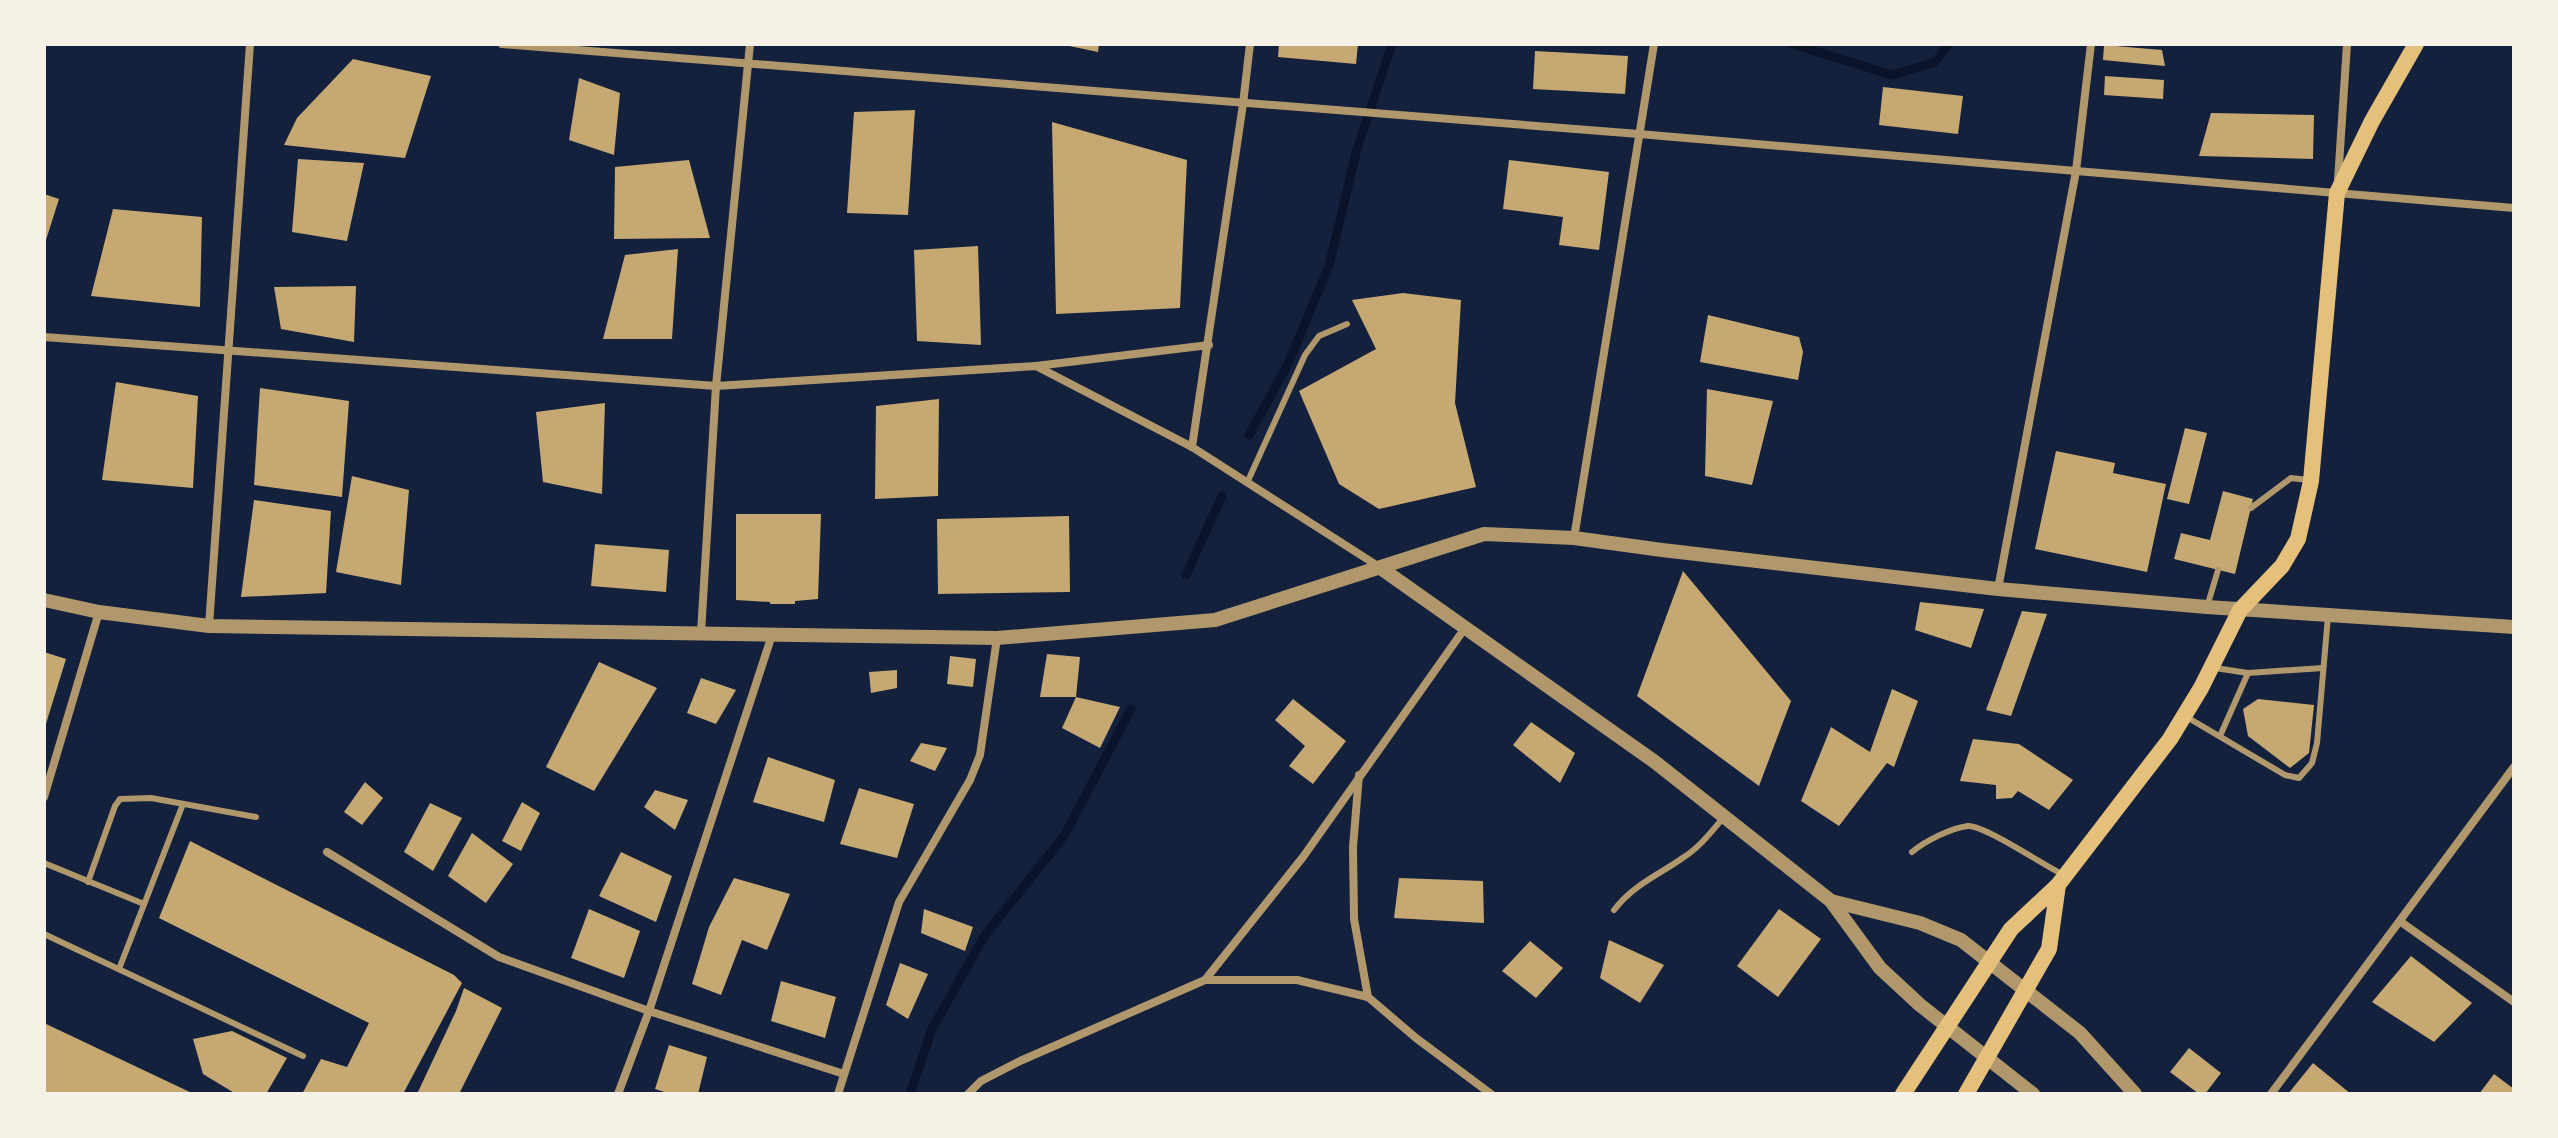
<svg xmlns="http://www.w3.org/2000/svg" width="2558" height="1138" font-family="'DejaVu Sans',sans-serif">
	<rect width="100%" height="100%" fill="#14213d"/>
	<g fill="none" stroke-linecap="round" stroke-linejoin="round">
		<g stroke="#0b132b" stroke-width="9">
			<path d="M1792,44L1892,75L1935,62L1949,44"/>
			<path d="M1249,435L1287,366L1329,266L1357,149L1392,44"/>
			<path d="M1186,575L1222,496"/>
			<path d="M910,1094L932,1029L985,935L1064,836L1131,709"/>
		</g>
	</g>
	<g fill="#c6a872">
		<path d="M1060,44H1099L1098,52Z"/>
		<path d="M1279,44H1358L1356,64L1278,57Z"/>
		<path d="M2104,45L2162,50L2165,66L2103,60Z"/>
		<path d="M1535,51L1628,56L1625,94L1533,89Z"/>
		<path d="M353,59L431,76L405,158L284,145L297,118Z"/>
		<path d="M2105,76L2164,80L2163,99L2104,95Z"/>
		<path d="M579,78L620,93L614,155L569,140Z"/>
		<path d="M1883,87L1963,96L1958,134L1879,125Z"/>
		<path d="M915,110L908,215L847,213L854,112Z"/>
		<path d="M2211,113L2314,115L2313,159L2199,156Z"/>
		<path d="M1052,122L1187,160L1180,308L1056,314Z"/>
		<path d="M298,159L364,163L347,241L292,232Z"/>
		<path d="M689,160L710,238L614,239L615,167Z"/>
		<path d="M1509,160L1609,172L1599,250L1559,245L1563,217L1503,209Z"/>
		<path d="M44,194L59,199L45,243H44Z"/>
		<path d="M113,209L202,217L200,307L91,296Z"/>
		<path d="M978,246L981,345L917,341L914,250Z"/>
		<path d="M678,249L672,339H603L625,255Z"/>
		<path d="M356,286L354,342L281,329L274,287Z"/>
		<path d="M1403,293L1461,300L1455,403L1476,487L1379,509L1339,484L1299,391L1376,349L1352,300Z"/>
		<path d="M1708,315L1799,337L1803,352L1798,380L1700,362Z"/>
		<path d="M116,382L198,396L193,488L102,480Z"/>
		<path d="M260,388L349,401L342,497L254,485Z"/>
		<path d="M1707,389L1773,401L1752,485L1705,476Z"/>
		<path d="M939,399L938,496L875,499L876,406Z"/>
		<path d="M605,403L602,494L543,482L536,412Z"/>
		<path d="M2185,428L2207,433L2189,504L2167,499Z"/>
		<path d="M2056,451L2115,463L2113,473L2166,484L2147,572L2035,549Z"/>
		<path d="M352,476L409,490L401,585L336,572Z"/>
		<path d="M2223,491L2253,499L2235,574L2174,559L2181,533L2210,540Z"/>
		<path d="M254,500L331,511L326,593L241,597Z"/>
		<path d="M736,514H821L818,599L795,601V604H770V602L736,600Z"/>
		<path d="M1069,516L1070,592L938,594L937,519Z"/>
		<path d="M595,544L669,550L666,592L591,586Z"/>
		<path d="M1683,571L1791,701L1759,786L1637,696Z"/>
		<path d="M1920,602L1984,609L1971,648L1915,630Z"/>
		<path d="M2022,611L2047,614L2011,716L1986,710Z"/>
		<path d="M44,652L66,659L45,727H44Z"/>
		<path d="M1047,654L1080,657L1076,697L1120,707L1100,748L1062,728L1076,697H1040Z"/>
		<path d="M950,656L976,659L973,687L947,684Z"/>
		<path d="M599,662L657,688L594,791L546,767Z"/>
		<path d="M897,670V688L871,693L869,672Z"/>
		<path d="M701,678L736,690L716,724L687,713Z"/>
		<path d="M1892,689L1918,701L1894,767L1887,763L1839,826L1801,801L1831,727L1870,752Z"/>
		<path d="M1293,699L1346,741L1313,784L1289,766L1305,746L1275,720Z"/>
		<path d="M2258,699L2314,705L2309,753L2290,768L2248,736L2243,709Z"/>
		<path d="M1531,722L1575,753L1560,783L1513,745Z"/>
		<path d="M1973,739L2019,744L2073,780L2049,810L2018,791L2012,798L1996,799V785L1960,781Z"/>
		<path d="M921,743L947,748L935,771L910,761Z"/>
		<path d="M768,757L835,780L824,822L753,802Z"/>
		<path d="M365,782L383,798L362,825L344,812Z"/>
		<path d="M859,788L914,804L897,858L840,844Z"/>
		<path d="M655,790L688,800L675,830L644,807Z"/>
		<path d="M522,802L540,813L521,851L502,841Z"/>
		<path d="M430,803L462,818L433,871L404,852Z"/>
		<path d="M472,833L513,864L486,903L448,876Z"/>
		<path d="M190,841L454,975L462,983L403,1094H302L321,1059L347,1067L369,1023L159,918Z"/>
		<path d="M621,852L672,876L656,922L599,896Z"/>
		<path d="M734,878L790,894L767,950L742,940L721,995L692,984L709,927Z"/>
		<path d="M1399,878L1483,881L1484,923L1394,918Z"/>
		<path d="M589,909L640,931L624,978L571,958Z"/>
		<path d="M924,909L973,927L965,951L921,933Z"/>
		<path d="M1779,909L1821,939L1778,997L1737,966Z"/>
		<path d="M1609,940L1664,965L1640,1003L1600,978Z"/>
		<path d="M1530,941L1563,968L1536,998L1502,971Z"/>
		<path d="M2411,956L2472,1003L2434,1042L2372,1002Z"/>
		<path d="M900,963L928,974L908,1019L886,1005Z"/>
		<path d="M781,981L836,997L825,1038L771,1021Z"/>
		<path d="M464,988L502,1008L459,1094H417L456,1011Z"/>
		<path d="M44,1023L194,1094H44Z"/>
		<path d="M232,1031L287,1058L266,1094H236L203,1074L193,1039Z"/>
		<path d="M669,1045L707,1057L698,1094H671L655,1089Z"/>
		<path d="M2189,1048L2221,1073L2205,1094H2199L2170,1072Z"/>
		<path d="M2313,1063L2351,1094H2288Z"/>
		<path d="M2494,1074L2514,1089V1094H2479Z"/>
	</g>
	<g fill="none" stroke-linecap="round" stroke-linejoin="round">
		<g stroke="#b1986c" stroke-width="6">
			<path d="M1247,483L1305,355L1319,336L1347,324"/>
			<path d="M2251,508L2291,478L2309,480"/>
			<path d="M2207,607L2218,570"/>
			<path d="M2215,668L2248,673L2323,668"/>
			<path d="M2185,716L2285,775L2299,778L2312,763L2317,743L2328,616"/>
			<path d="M2220,736L2248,673"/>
			<path d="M1912,852C1925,841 1951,828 1968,826C1984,825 2043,865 2062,874"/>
			<path d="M44,863L144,904"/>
			<path d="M88,882L115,806L120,799L151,798L256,817"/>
			<path d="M1614,910C1634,884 1659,875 1684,857C1700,847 1712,831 1724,817"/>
			<path d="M44,934L303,1056"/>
			<path d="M119,969L183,804"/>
		</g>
		<g stroke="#b1986c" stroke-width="8">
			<path d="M502,44L1639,134L2514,208"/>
			<path d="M2338,180L2347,44"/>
			<path d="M44,337L716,386L1036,366L1192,447L1381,568"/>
			<path d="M1036,366L1209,345"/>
			<path d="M1192,447L1243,104L1250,44"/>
			<path d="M1574,538L1654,44"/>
			<path d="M1998,589L2076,171L2091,44"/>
			<path d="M209,626L250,44"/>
			<path d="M701,633L716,386L750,44"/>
			<path d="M1359,775L1353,847L1354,919L1368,997"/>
			<path d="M44,797L99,612"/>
			<path d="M327,852L499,957L649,1011L844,1074"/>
			<path d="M2401,922L2514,1002"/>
			<path d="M1205,980H1297L1368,997L1416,1038L1491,1094"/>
			<path d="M618,1094L649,1011L772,635"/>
			<path d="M838,1094L899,902L970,780L980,755L997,638"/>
			<path d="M968,1094L981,1081L1020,1061L1205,980L1303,857L1465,628"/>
			<path d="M2271,1094L2514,767"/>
		</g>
		<g stroke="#b1986c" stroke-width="14">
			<path d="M1382,569L1655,762L1831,901L1880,968L1920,1005L2033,1094"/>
			<path d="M44,600L99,612L209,626L997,638L1215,620L1484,534L1574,538L1662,550L1998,589L2207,607L2514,627"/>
			<path d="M1831,901L1920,923L1961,940L2080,1033L2135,1094"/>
		</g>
		<g stroke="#e5c07b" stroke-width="16">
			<path d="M1903,1094L2011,929L2058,885L2170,739L2201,688L2240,610L2282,566L2298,539L2311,481L2337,193L2372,121L2416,44"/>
			<path d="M1966,1094L2049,949L2058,885"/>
		</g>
	</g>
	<rect width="2558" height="1138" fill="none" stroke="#f6f1e7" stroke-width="92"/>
</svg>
